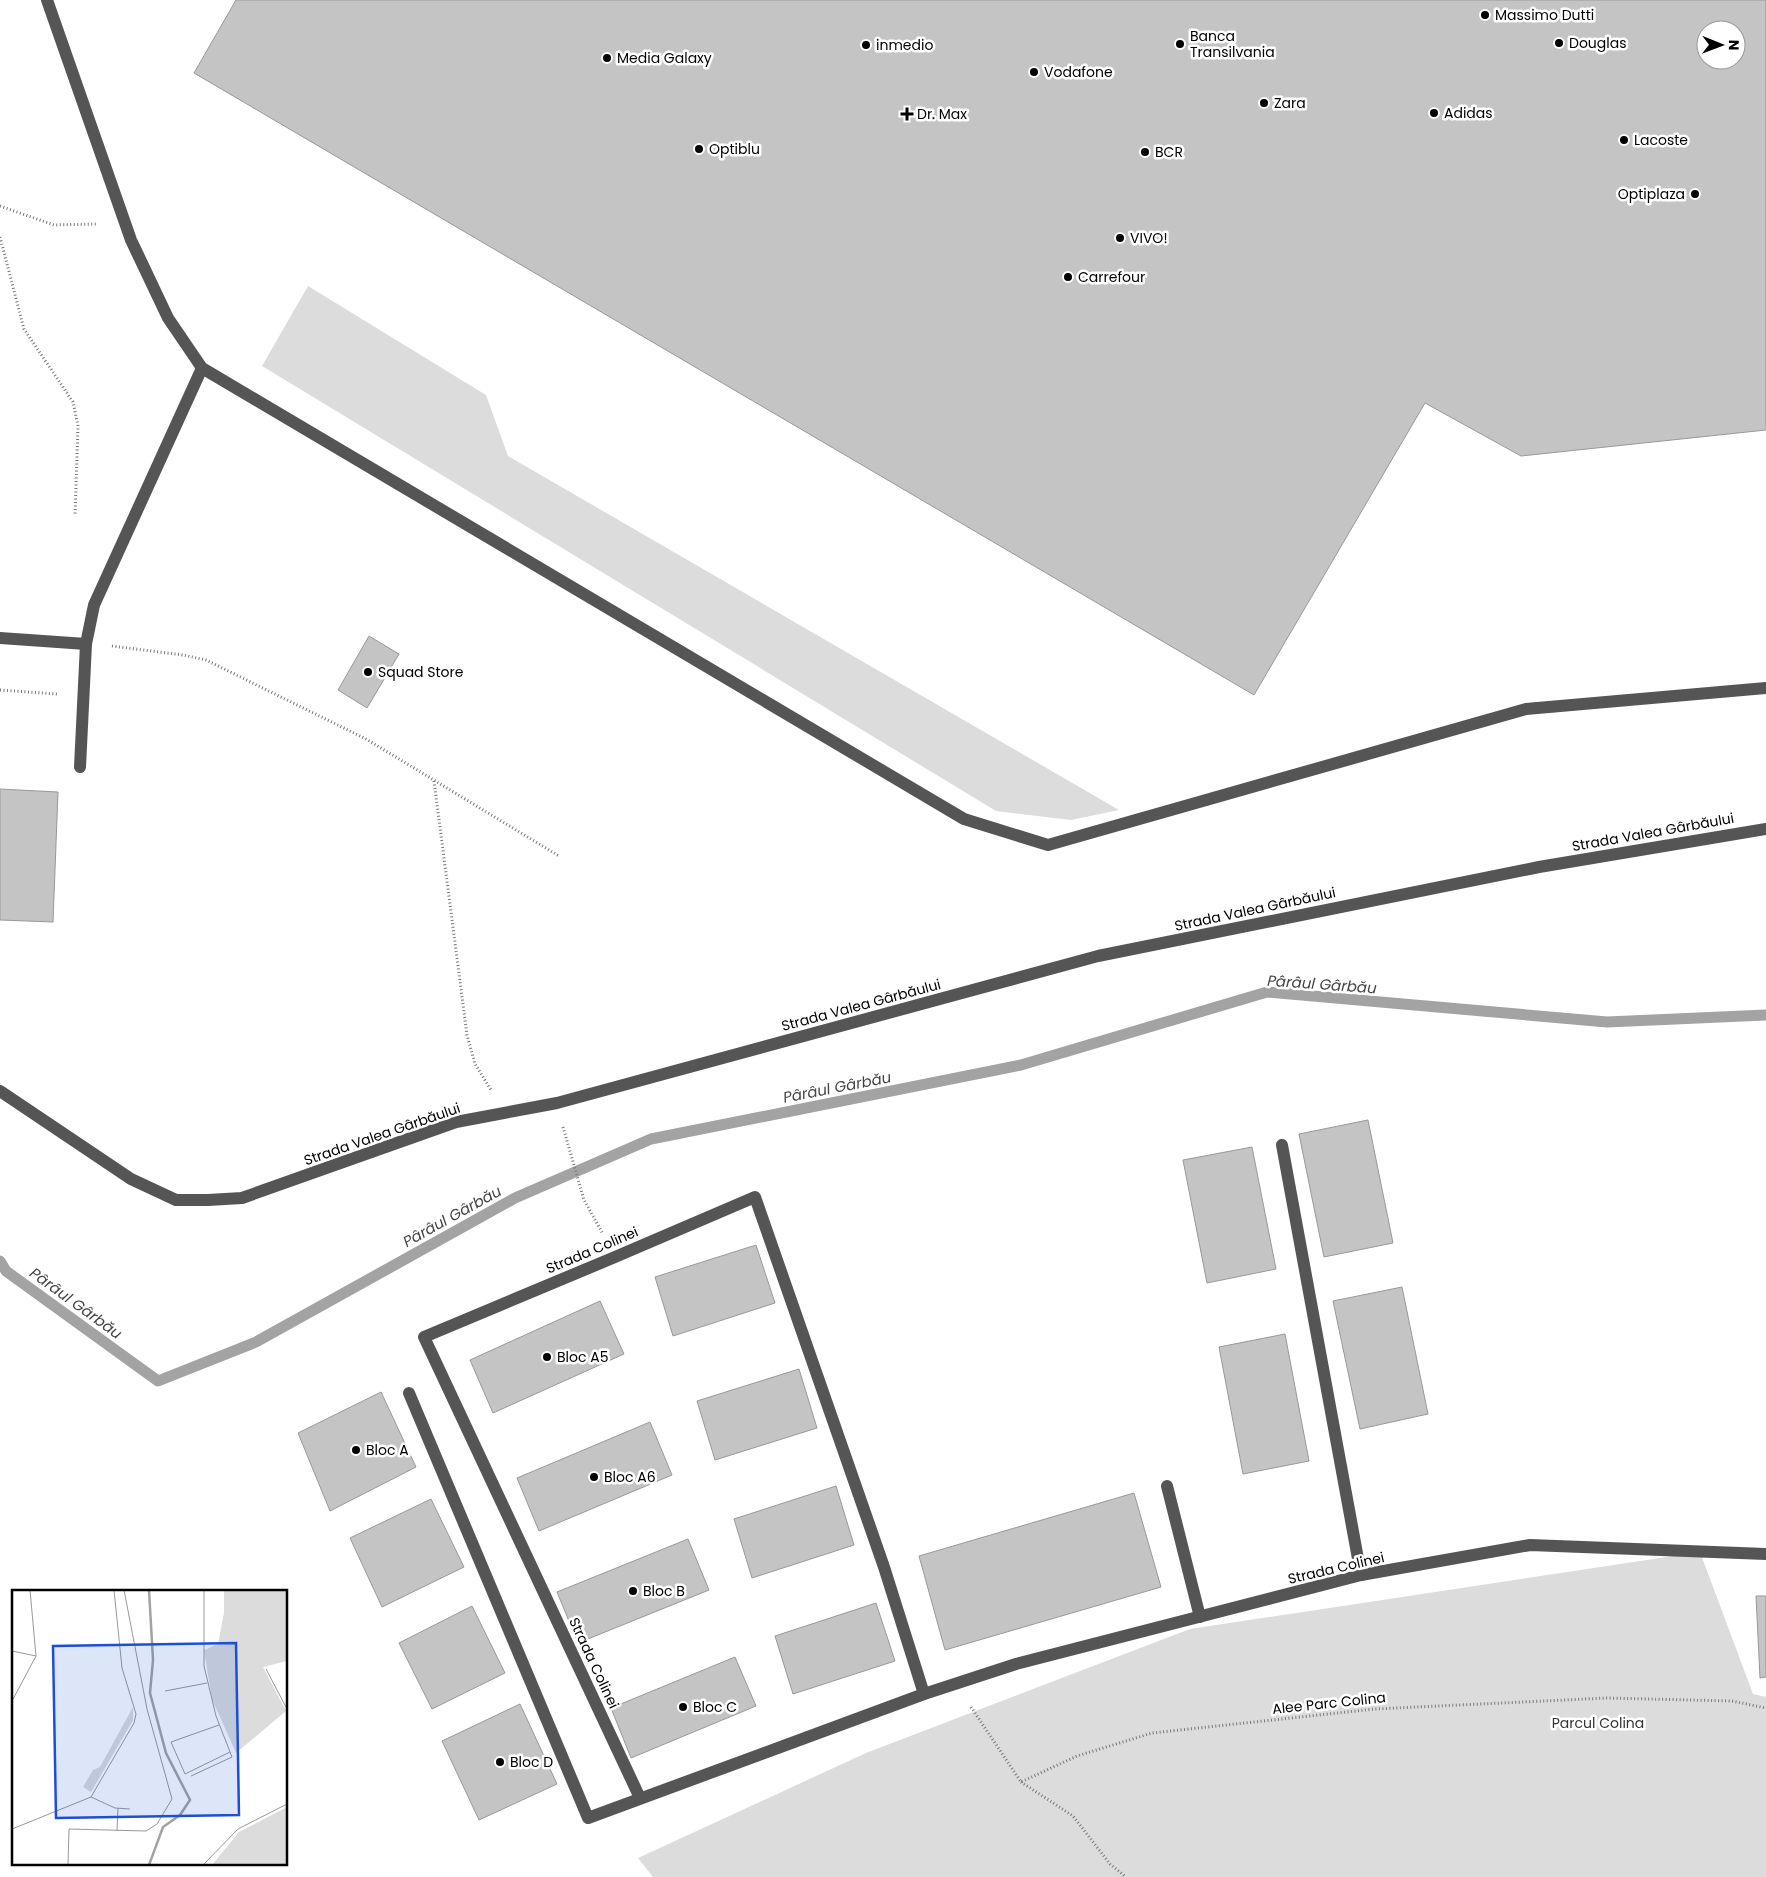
<svg xmlns="http://www.w3.org/2000/svg" width="1766" height="1877" font-family="Poppins,sans-serif">
	<rect width="100%" height="100%" fill="#fff"/>
	<g fill="#dcdcdc">
		<path d="M308,286L486,395L508,456L1119,810L1071,820L996,811L262,366Z"/>
		<path d="M1700,1552L1753,1694L1766,1697V1877H653L638,1858L866,1753L1190,1629Z"/>
	</g>
	<g fill="none" stroke-linecap="round" stroke-linejoin="round">
		<path stroke="#a3a3a3" stroke-width="11" d="M0,1261L6,1271L158,1381L256,1342L515,1198L651,1139L1021,1065L1267,992L1607,1022L1766,1015"/>
	</g>
	<g fill="#c4c4c4" stroke="#999" fill-rule="evenodd">
		<path d="M236,0H1766V430L1521,456L1425,403L1254,695L194,73ZM1706,30H1736V60H1706Z"/>
		<path d="M369,636L399,654L367,708L338,690Z"/>
		<path d="M0,789L58,792L53,922L0,920Z"/>
		<path d="M1368,1120L1393,1243L1324,1257L1299,1134Z"/>
		<path d="M1252,1147L1276,1269L1207,1283L1183,1160Z"/>
		<path d="M756,1245L775,1303L673,1336L655,1277Z"/>
		<path d="M1402,1287L1428,1414L1360,1429L1333,1301Z"/>
		<path d="M600,1301L624,1354L493,1413L470,1360Z"/>
		<path d="M1285,1334L1309,1461L1243,1474L1219,1347Z"/>
		<path d="M799,1369L817,1428L715,1460L697,1401Z"/>
		<path d="M381,1392L416,1467L330,1511L298,1433Z"/>
		<path d="M650,1422L672,1475L539,1531L517,1478Z"/>
		<path d="M836,1486L854,1545L752,1578L734,1519Z"/>
		<path d="M1134,1493L1161,1587L945,1650L919,1556Z"/>
		<path d="M431,1499L464,1567L382,1607L350,1538Z"/>
		<path d="M688,1539L709,1590L578,1643L557,1592Z"/>
		<path d="M1756,1596H1766V1677L1760,1678Z"/>
		<path d="M876,1603L895,1661L793,1694L775,1636Z"/>
		<path d="M472,1606L505,1673L432,1709L399,1643Z"/>
		<path d="M735,1657L756,1706L631,1758L611,1708Z"/>
		<path d="M520,1704L557,1784L479,1820L442,1741Z"/>
	</g>
	<g fill="none" stroke-linecap="round" stroke-linejoin="round">
		<g stroke="#777" stroke-width="3" stroke-dasharray="1 2.5" stroke-linecap="butt">
			<path d="M0,206L54,225L97,224"/>
			<path d="M0,237L24,329L73,402L78,426L75,516"/>
			<path d="M112,646L183,655L206,660L366,739L559,856"/>
			<path d="M0,690L57,694"/>
			<path d="M434,781L467,1035L475,1064L491,1090"/>
			<path d="M563,1127L584,1200L603,1234"/>
			<path d="M971,1707L1021,1782L1077,1756L1152,1733L1375,1709L1607,1698L1732,1701L1766,1708"/>
			<path d="M1021,1782L1073,1816L1110,1864L1126,1877"/>
		</g>
		<g stroke="#555" stroke-width="12">
			<path d="M47,0L131,240L168,318L202,368L964,819L1048,845L1526,709L1766,688"/>
			<path d="M0,638L86,644"/>
			<path d="M80,767L86,644L94,605L202,368"/>
			<path d="M0,1091L131,1179L176,1200H208L242,1198L456,1122L557,1103L1098,956L1539,867L1766,829"/>
			<path d="M1282,1145L1361,1575"/>
			<path d="M409,1393L588,1818L924,1694L1016,1664L1361,1575L1530,1545L1766,1554"/>
			<path d="M1167,1486L1200,1617"/>
			<path d="M640,1798L424,1337L615,1257L755,1197L884,1567L924,1694"/>
		</g>
	</g>
	<g fill="#000" stroke="#fff" stroke-width="2">
		<circle cx="1485" cy="15" r="5"/>
		<circle cx="1559" cy="43" r="5"/>
		<circle cx="1180" cy="44" r="5"/>
		<circle cx="866" cy="45" r="5"/>
		<circle cx="607" cy="58" r="5"/>
		<circle cx="1034" cy="72" r="5"/>
		<circle cx="1264" cy="103" r="5"/>
		<circle cx="1434" cy="113" r="5"/>
		<path d="M904.5 106.5h5v5h5v5h-5v5h-5v-5h-5v-5h5z"/>
		<circle cx="1624" cy="140" r="5"/>
		<circle cx="699" cy="149" r="5"/>
		<circle cx="1145" cy="152" r="5"/>
		<circle cx="1695" cy="194" r="5"/>
		<circle cx="1120" cy="238" r="5"/>
		<circle cx="1068" cy="277" r="5"/>
		<circle cx="368" cy="672" r="5"/>
		<circle cx="547" cy="1357" r="5"/>
		<circle cx="356" cy="1450" r="5"/>
		<circle cx="594" cy="1477" r="5"/>
		<circle cx="633" cy="1591" r="5"/>
		<circle cx="683" cy="1707" r="5"/>
		<circle cx="500" cy="1762" r="5"/>
	</g>
	<g text-anchor="middle" dominant-baseline="central" stroke-width="5" stroke-linejoin="round" paint-order="stroke">
		<g font-size="14" fill="#000" stroke="#fff" text-anchor="start">
			<text x="1495" y="15">Massimo Dutti</text>
			<text x="1190" y="36">Banca<tspan x="1190" dy="16">Transilvania</tspan></text>
			<text x="1569" y="43">Douglas</text>
			<text x="876" y="45">inmedio</text>
			<text x="617" y="58">Media Galaxy</text>
			<text x="1044" y="72">Vodafone</text>
			<text x="1274" y="103">Zara</text>
			<text x="1444" y="113">Adidas</text>
			<text x="917" y="114">Dr. Max</text>
			<text x="1634" y="140">Lacoste</text>
			<text x="709" y="149">Optiblu</text>
			<text x="1155" y="152">BCR</text>
			<text x="1685" y="194" text-anchor="end">Optiplaza</text>
			<text x="1130" y="238">VIVO!</text>
			<text x="1078" y="277">Carrefour</text>
			<text x="378" y="672">Squad Store</text>
			<text x="557" y="1357">Bloc A5</text>
			<text x="366" y="1450">Bloc A</text>
			<text x="604" y="1477">Bloc A6</text>
			<text x="643" y="1591">Bloc B</text>
			<text x="693" y="1707">Bloc C</text>
			<text x="510" y="1762">Bloc D</text>
		</g>
		<g font-size="14" fill="#000" stroke="#fff">
			<text transform="translate(1653 832) rotate(-10)">Strada Valea Gârbăului</text>
			<text transform="translate(1255 909) rotate(-12)">Strada Valea Gârbăului</text>
			<text transform="translate(861 1005) rotate(-15)">Strada Valea Gârbăului</text>
			<text transform="translate(382 1134) rotate(-19)">Strada Valea Gârbăului</text>
			<text transform="translate(592 1250) rotate(-23)">Strada Colinei</text>
			<text transform="translate(1336 1568) rotate(-13)">Strada Colinei</text>
			<text transform="translate(594 1663) rotate(65)">Strada Colinei</text>
			<text transform="translate(1329 1703) rotate(-6)">Alee Parc Colina</text>
		</g>
		<g font-size="14" fill="#333" stroke="#fff">
			<text x="1598" y="1723">Parcul Colina</text>
		</g>
		<g font-size="15" font-style="italic" fill="#444" stroke="#fff">
			<text transform="translate(1322 984) rotate(4)">Pârâul Gârbău</text>
			<text transform="translate(837 1087) rotate(-11)">Pârâul Gârbău</text>
			<text transform="translate(452 1216) rotate(-29)">Pârâul Gârbău</text>
			<text transform="translate(76 1303) rotate(36)">Pârâul Gârbău</text>
		</g>
	</g>
	<g transform="translate(12 1590)">
		<rect width="275" height="275" fill="#fff"/>
		<path d="M212,0H275V71L251,77L274,121L224,163L200,109L192,60L206,54L212,23ZM121,117V130L79,202L71,197L81,180L88,177ZM275,217V275H200L227,242Z" fill="#dcdcdc"/>
		<path fill="none" stroke="#a3a3a3" stroke-width="2.5" d="M137,275L151,237L168,225L178,210L154,163L138,103L141,70L137,0"/>
		<path fill="none" stroke="#999" stroke-width="1" d="M0,61L24,66M254,79L275,119M153,101L195,93M0,111L24,66L18,0M207,135L159,152L173,184L218,162M179,186L220,167L204,126L192,76V0M79,207L103,218L118,219M0,239L79,207L122,133L124,124L110,78L102,0M105,241L106,218M56,275L57,239L134,241L145,234L160,209L135,119L112,0M191,275L226,239L275,214"/>
		<path fill="#1d4ed8" fill-opacity="0.15" stroke="#1d4ed8" stroke-width="2.5" d="M224,53L227,225L44,228L41,56Z"/>
		<rect width="275" height="275" fill="none" stroke="#000" stroke-width="2.5"/>
	</g>
	<g transform="translate(1721 45) rotate(91)"><circle r="24" fill="#ffffff" stroke="#999999"/>
	<path d="M0-4L9 19L0 12L-9 19Z" fill="#000000"/>
	<text y="-8" font-size="14" font-weight="bold" text-anchor="middle" fill="#000000">N</text>
	</g>
</svg>
